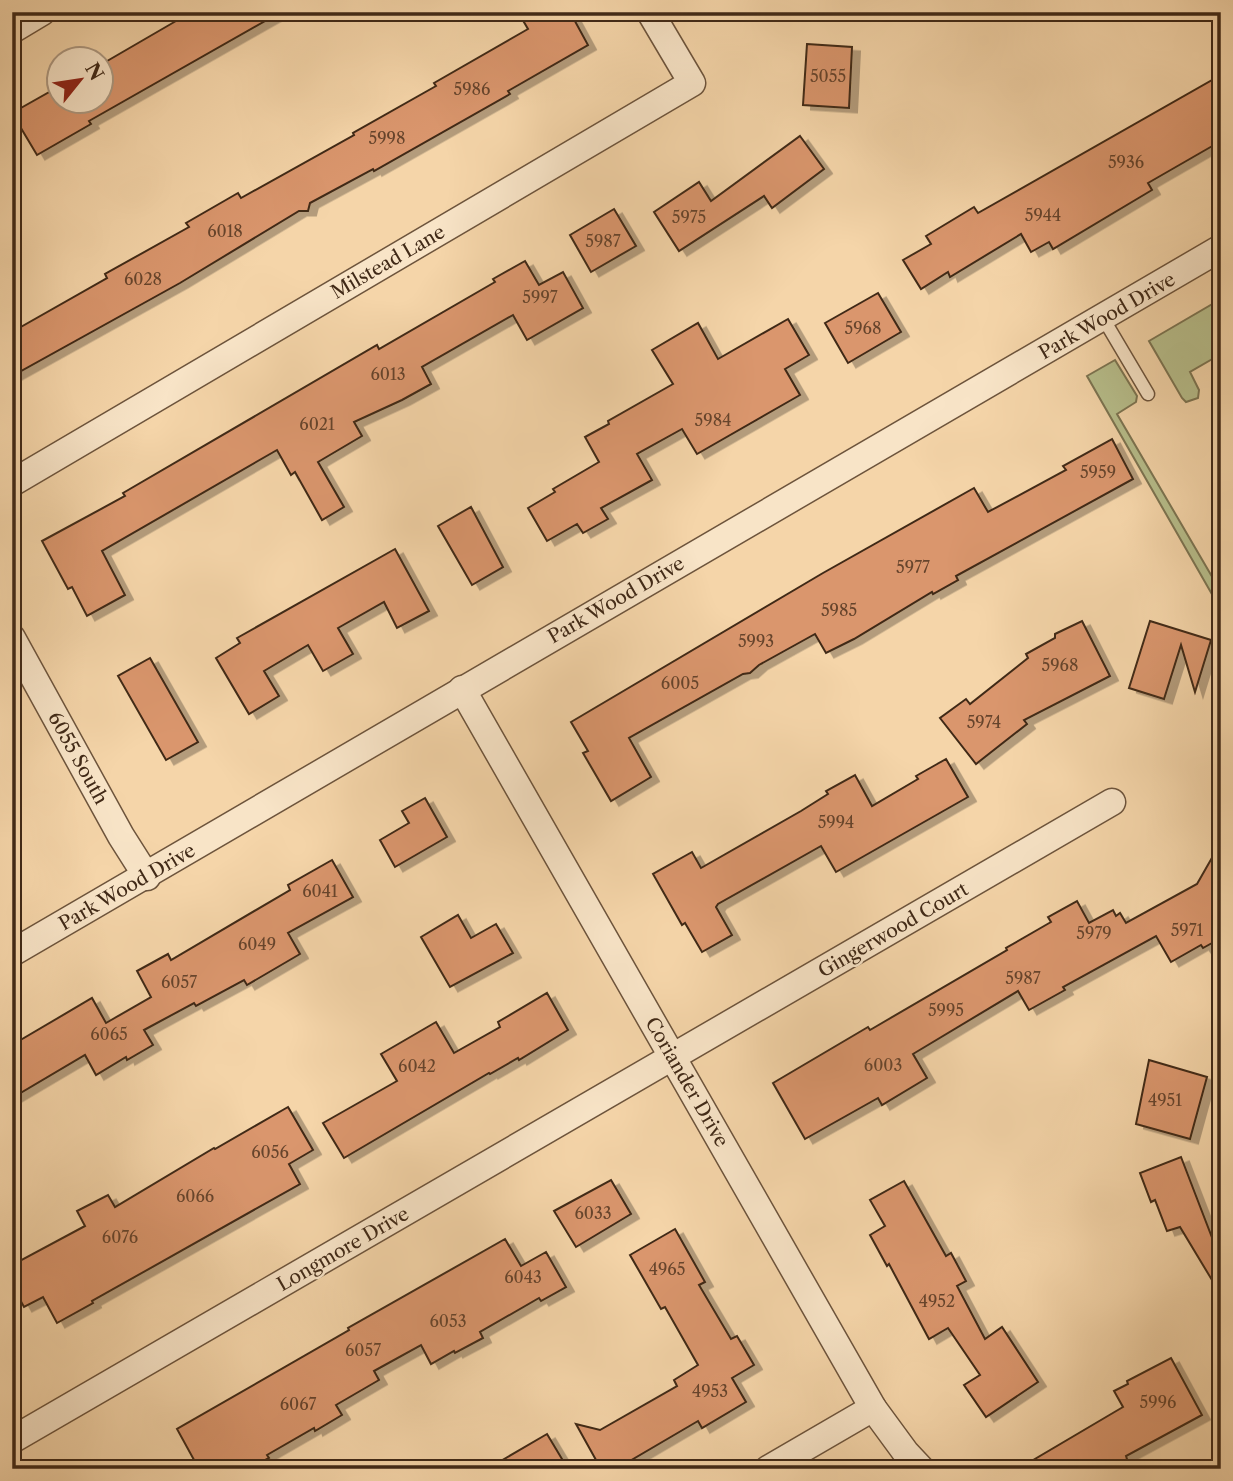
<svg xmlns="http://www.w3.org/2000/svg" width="1233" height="1481" font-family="'Libre Caslon Text',serif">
	<defs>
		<filter id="shadow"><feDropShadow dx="8" dy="4.5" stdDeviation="0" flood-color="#0004"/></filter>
	</defs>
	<rect width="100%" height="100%" fill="#f5d5a9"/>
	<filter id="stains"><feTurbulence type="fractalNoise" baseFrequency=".00286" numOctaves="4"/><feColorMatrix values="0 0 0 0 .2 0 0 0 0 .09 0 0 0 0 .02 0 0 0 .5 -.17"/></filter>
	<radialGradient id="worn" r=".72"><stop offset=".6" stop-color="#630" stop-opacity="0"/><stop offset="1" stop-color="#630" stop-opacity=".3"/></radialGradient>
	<g fill="#b7be8b" stroke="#7c7451" stroke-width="2">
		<path d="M1221,299V354L1190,372L1199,390L1198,398L1186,402L1182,398L1149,341Z"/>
		<path d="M1115,360L1137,396L1136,402L1117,414L1221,592V610L1087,376Z"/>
	</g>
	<g fill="#da966d" stroke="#402917" stroke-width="2" filter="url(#shadow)">
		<path d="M171,12H281L89,121L91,124L37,155L12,113L60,86V102H102V64L176,21Z"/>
		<path d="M518,12H570L588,45L508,91L510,94L374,171L373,169L310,203L308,211H299L180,283L12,376V332L107,278L105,274L189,227L186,223L238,193L241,198L354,135L353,133L436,86L434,83L528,29Z"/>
		<path d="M807,44L852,47L849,108L803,105Z"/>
		<path d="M1221,75V141L1148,183L1152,190L1053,249L1049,242L1031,252L1021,234L950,277L948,272L921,289L903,260L931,244L926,236L974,207L978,213Z"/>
		<path d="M800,136L824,169L772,208L764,196L679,251L654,212L699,182L711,201Z"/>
		<path d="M614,209L636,246L591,272L570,235Z"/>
		<path d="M525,261L539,285L563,272L583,308L527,340L513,315L422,367L431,384L402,400L354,422L362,436L318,462L344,507L322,520L295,472L291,475L277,450L102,551L125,595L87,616L72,587L68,589L42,541L125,496L123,493L377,345L379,349L495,282L493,279Z"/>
		<path d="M878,293L901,332L848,363L825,323Z"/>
		<path d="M788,319L809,355L785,369L800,395L697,454L682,429L637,454L652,480L601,508L608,519L583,533L577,524L547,541L528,508L555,492L553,489L599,462L585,437L609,424L608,421L673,384L652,350L698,323L718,359Z"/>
		<path d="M1112,439L1133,479L956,576L958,580L933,594L932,592L854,639L826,653L815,634L759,665L750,673L743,674L629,738L651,777L611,801L583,753L588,751L571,722L823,573L974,488L988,512L1066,470L1063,466Z"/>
		<path d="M471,507L503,567L472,585L438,526Z"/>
		<path d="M395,549L429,611L397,628L384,602L338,628L353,654L323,671L308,645L264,671L279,696L249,714L216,658L240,643L237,638Z"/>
		<path d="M1082,621L1110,676L1024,720L1027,724L976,764L940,718L966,699L970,704L1028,658L1026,654L1055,638V634Z"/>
		<path d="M1150,621L1211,640L1195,692L1181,645L1164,699L1129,688Z"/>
		<path d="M150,658L198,742L166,760L118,676Z"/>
		<path d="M946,759L968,797L836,872L821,846L718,904L716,907L732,935L702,952L685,923L682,925L653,874L692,852L701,868L801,811L828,794L826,791L855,775L872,806L918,779L916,776Z"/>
		<path d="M425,798L447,837L395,867L380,840L409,823L402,811Z"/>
		<path d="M1221,842V938L1203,948L1201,945L1171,962L1156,936L1063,987L1065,990L1029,1010L1018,991L913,1054L927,1078L882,1105L878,1098L805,1139L773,1083L868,1027L870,1030L1007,950L1006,948L1051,922L1048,917L1077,901L1089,923L1113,910L1116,916L1120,913L1126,923L1197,884Z"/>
		<path d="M332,860L353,897L288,933L300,954L247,985L244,980L196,1006L194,1003L144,1030L153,1045L127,1060L126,1057L96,1075L85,1055L12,1098V1045L92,998L106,1023L151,997L137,971L168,954L171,960L290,890L288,885Z"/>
		<path d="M458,915L471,938L496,924L513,953L450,987L421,937Z"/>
		<path d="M547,993L568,1030L519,1060L518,1058L490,1074L489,1073L344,1158L323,1123L397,1081L381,1054L436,1022L454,1053L500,1027L498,1022Z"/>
		<path d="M1149,1060L1207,1077L1190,1139L1136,1124Z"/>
		<path d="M288,1107L313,1150L289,1164L300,1184L92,1301L93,1303L57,1323L43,1297L24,1307L12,1285V1265L85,1226L77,1211L108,1195L115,1207L214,1148L215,1149Z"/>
		<path d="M1181,1157L1221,1261V1282L1215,1285L1180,1227L1167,1231L1155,1200L1151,1202L1140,1173Z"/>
		<path d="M611,1180L631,1214L576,1247L554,1211Z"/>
		<path d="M904,1181L946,1256L951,1253L966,1281L957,1286L985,1339L1002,1327L1038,1382L986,1417L964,1385L980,1375L948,1328L929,1339L889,1264L887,1266L870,1235L885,1226L870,1200Z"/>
		<path d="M675,1229L705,1282L699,1285L731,1339L737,1336L754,1365L732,1378L746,1402L702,1428L698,1421L616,1469H601L576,1424L600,1430L677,1386L674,1380L698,1365L665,1307L661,1309L630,1255Z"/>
		<path d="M505,1239L521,1266L546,1252L566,1287L541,1301L539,1298L480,1332L483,1338L455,1353L454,1351L431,1364L421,1345L374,1371L379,1380L336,1405L342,1415L315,1431L314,1428L267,1455L269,1458L249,1469H199L177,1429L349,1330L348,1328Z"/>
		<path d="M1171,1358L1202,1415L1126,1456L1127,1459L1111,1469H1018L1123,1407L1114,1391L1128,1384L1127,1381Z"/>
		<path d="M547,1434L568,1469H487Z"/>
	</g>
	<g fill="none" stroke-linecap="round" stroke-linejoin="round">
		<defs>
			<path id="service" d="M1103,318L1148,394"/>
			<g id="minor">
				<path d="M12,30L42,12"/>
				<path d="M12,483L692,83L650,12"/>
				<path d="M12,638L121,836L147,877"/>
				<path d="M462,689L873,1408L906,1453L921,1469"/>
				<path d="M12,953L1221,248"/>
				<path d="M12,1440L1112,802"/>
				<path d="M768,1469L873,1408"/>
			</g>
		</defs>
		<use href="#service" stroke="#6d543c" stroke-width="15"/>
		<use href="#minor" stroke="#6d543c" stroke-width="29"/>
		<use href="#service" stroke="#f8e4c7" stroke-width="12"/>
		<use href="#minor" stroke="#f8e4c7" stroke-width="26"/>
	</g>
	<g text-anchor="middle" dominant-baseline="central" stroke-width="5" stroke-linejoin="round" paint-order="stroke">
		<g font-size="16" fill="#66442c">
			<text x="828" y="76">5055</text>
			<text x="472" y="89">5986</text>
			<text x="387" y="138">5998</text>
			<text x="1126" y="162">5936</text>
			<text x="1043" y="215">5944</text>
			<text x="689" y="217">5975</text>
			<text x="225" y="231">6018</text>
			<text x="603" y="241">5987</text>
			<text x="143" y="279">6028</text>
			<text x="540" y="297">5997</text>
			<text x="863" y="328">5968</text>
			<text x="388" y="374">6013</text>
			<text x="713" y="420">5984</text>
			<text x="317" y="424">6021</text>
			<text x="1098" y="472">5959</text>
			<text x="913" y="567">5977</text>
			<text x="839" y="610">5985</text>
			<text x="756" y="641">5993</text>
			<text x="1060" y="665">5968</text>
			<text x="680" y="683">6005</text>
			<text x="984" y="722">5974</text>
			<text x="836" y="822">5994</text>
			<text x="320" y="891">6041</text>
			<text x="1187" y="930">5971</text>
			<text x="1094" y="933">5979</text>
			<text x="257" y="944">6049</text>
			<text x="1023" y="978">5987</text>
			<text x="179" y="982">6057</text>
			<text x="946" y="1010">5995</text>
			<text x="109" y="1034">6065</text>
			<text x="883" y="1065">6003</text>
			<text x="417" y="1066">6042</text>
			<text x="1165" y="1100">4951</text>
			<text x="270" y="1152">6056</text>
			<text x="195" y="1196">6066</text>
			<text x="593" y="1213">6033</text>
			<text x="120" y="1237">6076</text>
			<text x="667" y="1269">4965</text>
			<text x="523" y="1277">6043</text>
			<text x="937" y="1301">4952</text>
			<text x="448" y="1321">6053</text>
			<text x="363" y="1350">6057</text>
			<text x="710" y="1391">4953</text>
			<text x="1158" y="1402">5996</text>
			<text x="298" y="1404">6067</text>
		</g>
		<g font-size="19" fill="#402917" stroke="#f8e4c7">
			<text transform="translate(388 262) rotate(-30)">Milstead Lane</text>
			<text transform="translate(1107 316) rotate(-30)">Park Wood Drive</text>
			<text transform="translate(616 600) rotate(-30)">Park Wood Drive</text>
			<text transform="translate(78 758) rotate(61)">6055 South</text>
			<text transform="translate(127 887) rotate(-30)">Park Wood Drive</text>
			<text transform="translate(893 930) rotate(-30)">Gingerwood Court</text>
			<text transform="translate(687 1082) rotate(60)">Coriander Drive</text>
			<text transform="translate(343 1249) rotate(-30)">Longmore Drive</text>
		</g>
	</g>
	<rect width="1233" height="1481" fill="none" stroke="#f5d5a9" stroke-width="42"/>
	<rect x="14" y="14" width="1205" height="1453" fill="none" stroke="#402917" stroke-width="3.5"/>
	<rect x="21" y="21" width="1191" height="1439" fill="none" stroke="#402917" stroke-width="2"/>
	<g transform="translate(80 80) rotate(60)"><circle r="33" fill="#f8e4c7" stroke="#ae9981" stroke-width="2"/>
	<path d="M0-5L12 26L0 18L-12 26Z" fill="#8f2418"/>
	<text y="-10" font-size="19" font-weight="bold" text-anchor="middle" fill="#402917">N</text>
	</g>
	<rect width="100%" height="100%" filter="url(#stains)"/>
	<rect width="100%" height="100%" fill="url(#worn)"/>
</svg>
